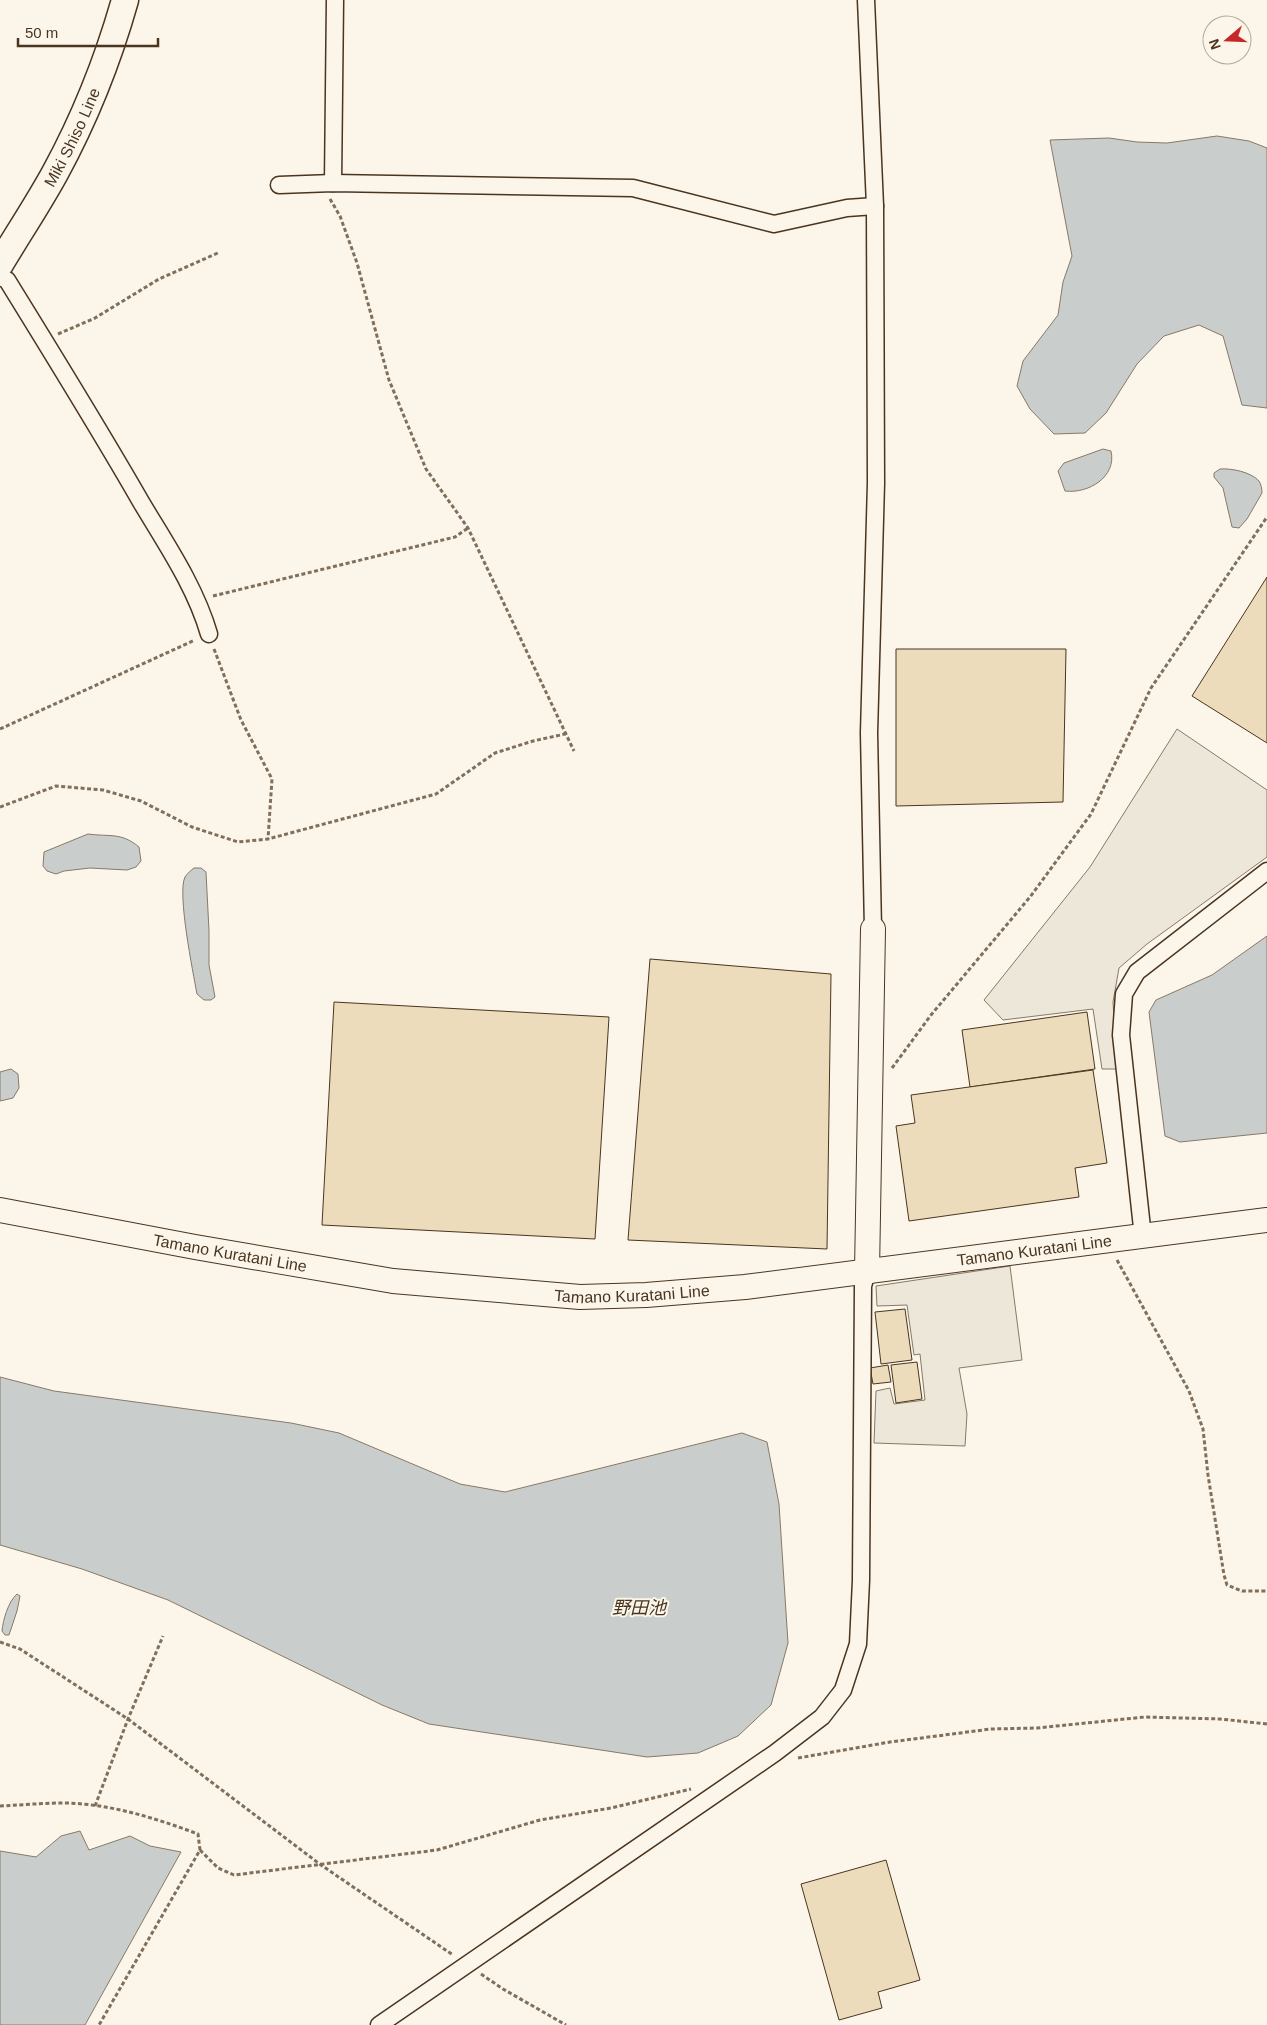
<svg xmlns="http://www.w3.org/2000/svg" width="1267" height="2025" font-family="Helvetica,'Noto Sans JP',sans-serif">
	<rect width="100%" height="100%" fill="#fbf6e9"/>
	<g fill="#ede7d9" stroke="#887966">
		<path d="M1177,729L1267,790V857L1147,944L1119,968L1113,1002L1117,1069H1102L1093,1009L1003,1020L984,1000L1090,867Z"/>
		<path d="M1010,1266L1022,1360L959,1368L967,1414L965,1446L874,1443L876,1391L890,1388L894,1404L925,1400L920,1354L914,1355L907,1305L877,1306L876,1286Z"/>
	</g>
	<g fill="#c9cecd" stroke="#887966">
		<path d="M1217,136L1249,141L1267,148V408L1242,405L1223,336L1199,325L1164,336L1137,364L1106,413L1085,433L1054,434L1030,409L1017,386L1023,361L1058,315L1063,282L1072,256L1050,140L1109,138L1137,142L1167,143Z"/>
		<path d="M1103,449L1111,451C1117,477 1088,494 1065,491L1058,471L1064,463Z"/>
		<path d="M1220,469C1231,468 1251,472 1259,481C1261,484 1262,489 1262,493L1247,519L1239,528L1232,527L1223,488L1214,477V473Z"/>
		<path d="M88,834C110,837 121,832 139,847L141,861L136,867L127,870L90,868L64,871L56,874L47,871L43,866L44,852Z"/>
		<path d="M194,868H201L206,872L209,931V965L215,997L211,1000H204L197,994C193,972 177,893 185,877C187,874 191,870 194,868Z"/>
		<path d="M1267,936V1133L1180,1142L1165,1136L1149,1012L1156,1000L1212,975Z"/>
		<path d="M11,1069L18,1074L19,1088L13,1098L0,1101V1072Z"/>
		<path d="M0,1377L54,1391L291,1423L339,1433L460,1484L505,1492L742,1433L767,1442L779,1504L788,1643L771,1705L738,1736L698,1753L647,1757L429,1724L382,1705L168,1600L82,1569L0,1545Z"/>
		<path d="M17,1594L20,1596L17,1611L9,1635H5L2,1631C3,1620 8,1602 17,1594Z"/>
		<path d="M80,1831L89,1850L130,1836L150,1846L181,1852L85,2025H0V1851L36,1857L61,1836Z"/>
	</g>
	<g fill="#ecdcbc" stroke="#4a3520">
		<path d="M1267,577V743L1192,696Z"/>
		<path d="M896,649H1066L1063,802L896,806Z"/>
		<path d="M650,959L831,974L827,1249L628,1240Z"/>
		<path d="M334,1002L609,1017L595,1239L322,1225Z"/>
		<path d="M1087,1012L1095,1069L970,1087L962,1030Z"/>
		<path d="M1093,1070L1107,1163L1075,1168L1079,1197L909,1221L896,1126L915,1123L911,1095Z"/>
		<path d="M905,1309L912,1360L881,1364L875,1312Z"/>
		<path d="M917,1362L922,1399L896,1403L891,1365Z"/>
		<path d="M888,1365L891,1382L873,1384L870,1368Z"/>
		<path d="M886,1860L920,1980L878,1992L882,2008L839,2020L801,1884Z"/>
	</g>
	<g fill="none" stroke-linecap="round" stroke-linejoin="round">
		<defs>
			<g id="street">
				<path d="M866,0L875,206L876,483L869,733L873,929"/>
				<path d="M333,183L335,0"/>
				<path d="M279,185L333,183L633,188L774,224L847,208L875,206"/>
				<path d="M0,277L7,280C52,353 98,427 141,502C166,544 195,586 209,634"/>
				<path d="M1143,1237L1121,1035L1124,994L1137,972L1267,871"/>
				<path d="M379,2025L775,1753L822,1717L843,1690L858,1644L861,1580L863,1286L867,1272"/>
			</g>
			<g id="secondary">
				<path id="s1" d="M0,1210L195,1247L393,1281L580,1297L646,1295L745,1287L1267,1220"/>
				<path d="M867,1272L873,929"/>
			</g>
			<g id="primary">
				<path id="s2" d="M0,264C18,234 38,204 55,173C85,118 108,60 125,0"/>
			</g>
		</defs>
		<use href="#street" stroke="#4a3520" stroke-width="19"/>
		<use href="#secondary" stroke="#4a3520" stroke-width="26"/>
		<use href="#primary" stroke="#4a3520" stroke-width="29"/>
		<g stroke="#7f6f5c" stroke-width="3" stroke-dasharray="4 2.5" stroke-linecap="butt">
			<path d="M330,199L340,216L357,263L389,380L426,469L468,528L574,751"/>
			<path d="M58,334L95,318L159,279L220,252"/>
			<path d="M213,596L455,537L468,528"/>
			<path d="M214,649L241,720L272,779L268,839"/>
			<path d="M0,729L195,640"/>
			<path d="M0,807L56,786L103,790L141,801L192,827L238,842L268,839L436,794L495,753L533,741L565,734"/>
			<path d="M892,1068L931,1015L1030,897L1091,814L1151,688L1267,517"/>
			<path d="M1117,1260L1189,1391L1203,1429L1208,1475L1224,1575L1227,1585L1242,1591H1267"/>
			<path d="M0,1642L20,1649L128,1719L321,1865L453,1955"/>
			<path d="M798,1758L890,1742L991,1729L1037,1728L1145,1717L1220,1719L1267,1724"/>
			<path d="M0,1806C21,1805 43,1803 65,1803C111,1804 155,1818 198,1834L200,1850L99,2025"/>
			<path d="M95,1806L128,1719L163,1636"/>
			<path d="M200,1850L218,1868L234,1875L437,1850L540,1820L611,1808L691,1789"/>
			<path d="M481,1974L503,1989L566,2025"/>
		</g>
		<use href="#street" stroke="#fbf6e9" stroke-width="16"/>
		<use href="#secondary" stroke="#fbf6e9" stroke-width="24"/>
		<use href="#primary" stroke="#fbf6e9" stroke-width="26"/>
	</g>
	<g text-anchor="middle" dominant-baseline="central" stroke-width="4" stroke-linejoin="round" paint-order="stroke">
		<g font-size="16" fill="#4a3520" stroke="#fbf6e9">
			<text stroke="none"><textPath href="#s2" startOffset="146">Miki Shiso Line</textPath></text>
			<text stroke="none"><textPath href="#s1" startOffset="1044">Tamano Kuratani Line</textPath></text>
			<text stroke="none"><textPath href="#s1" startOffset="234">Tamano Kuratani Line</textPath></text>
			<text stroke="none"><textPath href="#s1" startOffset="639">Tamano Kuratani Line</textPath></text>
		</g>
		<g font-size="18" font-style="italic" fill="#4a3520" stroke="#fbf6e9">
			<text x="639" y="1608">野田池</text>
		</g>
	</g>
	<g transform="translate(1227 40) rotate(251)"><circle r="24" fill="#fbf6e9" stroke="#b4a999"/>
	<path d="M0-4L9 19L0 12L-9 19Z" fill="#c62828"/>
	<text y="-8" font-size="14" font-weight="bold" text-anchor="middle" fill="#4a3520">N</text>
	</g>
	<path d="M18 38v8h140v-8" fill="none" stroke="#4a3520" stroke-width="2.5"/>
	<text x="25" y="38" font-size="15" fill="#4a3520" stroke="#fbf6e9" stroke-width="4" paint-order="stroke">50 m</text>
</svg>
